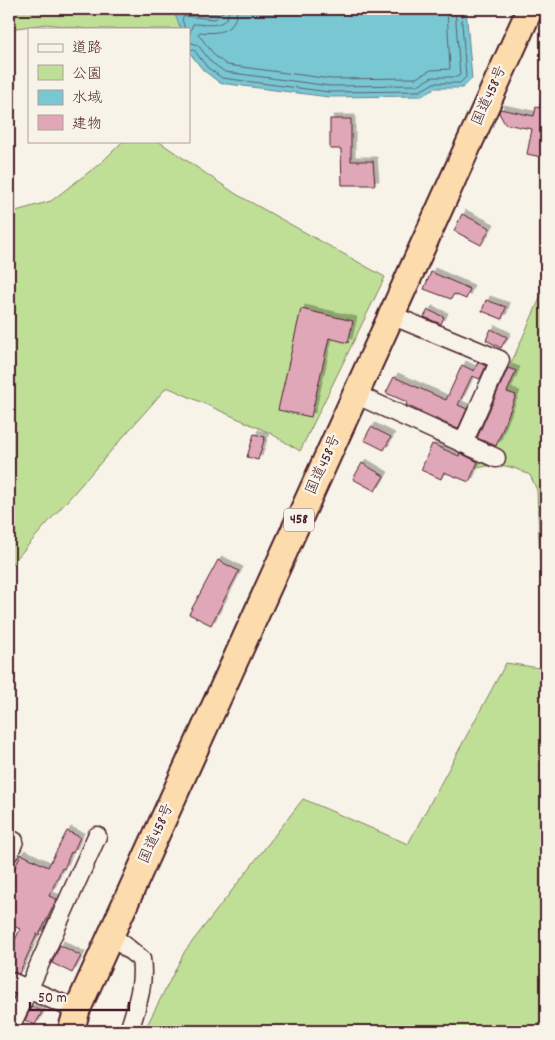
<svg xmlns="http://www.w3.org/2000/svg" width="555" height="1040" font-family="Dekko,'Klee One',sans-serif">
	<defs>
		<filter id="shadow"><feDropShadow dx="4" dy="-4" stdDeviation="0" flood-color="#0004"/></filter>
	</defs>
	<rect width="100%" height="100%" fill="#f7f3e8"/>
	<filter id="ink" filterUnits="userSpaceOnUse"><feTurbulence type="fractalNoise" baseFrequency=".02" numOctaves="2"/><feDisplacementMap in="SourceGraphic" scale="10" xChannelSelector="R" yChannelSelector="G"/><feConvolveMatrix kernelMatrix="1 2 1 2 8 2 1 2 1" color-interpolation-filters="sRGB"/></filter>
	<g filter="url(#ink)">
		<g fill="#bfdf97" stroke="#847f61">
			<path d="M9,9H418L189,29H87L47,24L9,29Z"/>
			<path d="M123,141H158L236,194L385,277L300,451L270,433L167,387L9,567V213L51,201L102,162Z"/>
			<path d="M546,285V596L541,583L537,490L530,475L514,468L497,464L463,471Z"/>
			<path d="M506,663L546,669V1031H144L185,951L303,799L408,844Z"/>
		</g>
		<path fill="#78c7d3" stroke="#668490" d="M220,9H466L472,79L462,88H435L422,96L329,97L220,83L203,70L189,52V29H181L173,10L214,14Z"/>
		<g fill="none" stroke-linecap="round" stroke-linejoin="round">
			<g stroke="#5c626e" stroke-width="1">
				<path d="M237,9C236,32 218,34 200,32L198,34L216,57L227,65L331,79L416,78L431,70L450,69L447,9"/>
				<path d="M185,29L182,19L184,16L215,19L222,13L223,9"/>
				<path d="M189,35L193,24C207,24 228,30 229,9"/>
				<path d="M189,42L198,45L211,62L225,72L330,86L418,85L432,77H457L460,75L455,9"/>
				<path d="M189,49L194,50L207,67L222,78L329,92L420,91L434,83H460L466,77L461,9"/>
			</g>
		</g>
		<g fill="#e0a7b8" stroke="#4a1f2b" filter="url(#shadow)">
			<path d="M536,107L546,109V129L541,157L527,154L532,129L505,124L499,113L500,109L534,116Z"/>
			<path d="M330,119H351V161H373L375,185H342L341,149H330Z"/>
			<path d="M462,214L490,228L481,245L454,231Z"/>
			<path d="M431,272L470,289L466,299L454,294L451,299L424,289Z"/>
			<path d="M486,300L506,307L502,319L482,311Z"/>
			<path d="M301,309L353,321L348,343L329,338L311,417L278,410Z"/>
			<path d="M428,310L444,317L441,324L424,317Z"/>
			<path d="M491,329L507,337L501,348L486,340Z"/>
			<path d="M478,362L486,366L480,379L472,376L458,405L467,409L458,429L406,405L407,402L386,393L394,377L446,400L462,365L474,371Z"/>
			<path d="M508,368L516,371L507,392L516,395L496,446L477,438Z"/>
			<path d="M371,427L391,437L384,450L364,440Z"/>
			<path d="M254,434L265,437L258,460L247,457Z"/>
			<path d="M432,444L459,456L460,453L478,462L469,482L444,472L441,479L421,470Z"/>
			<path d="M362,463L384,476L375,491L353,479Z"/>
			<path d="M218,560L239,571L211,625L189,614Z"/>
			<path d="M67,831L80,837L73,853L71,852L64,869L62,868L49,896L57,899L39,935L37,934L19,974L9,971V953L20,929L9,924V881L21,854L48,867Z"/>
			<path d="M60,945L81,956L72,973L52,963Z"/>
			<path d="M32,1006L42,1012L35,1025L25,1020Z"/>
		</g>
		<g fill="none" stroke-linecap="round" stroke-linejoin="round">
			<defs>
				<g id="minor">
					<path d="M391,315L500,360L463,443"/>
					<path d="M355,394L496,458"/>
					<path d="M9,853L14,841"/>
					<path d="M111,935L141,959C145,984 136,1008 129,1031"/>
					<path d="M9,981L77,1010"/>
					<path d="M9,1029L28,990L97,836"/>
				</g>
				<path id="highway" d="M71,1031L77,1010L530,9"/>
			</defs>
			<use href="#minor" stroke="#4a1f2b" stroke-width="21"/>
			<use href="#highway" stroke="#4a1f2b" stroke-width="29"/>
			<use href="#minor" stroke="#f7f3e8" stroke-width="18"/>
			<use href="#highway" stroke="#fcdcac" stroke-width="25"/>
		</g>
	</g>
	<g text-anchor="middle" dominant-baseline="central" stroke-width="5" stroke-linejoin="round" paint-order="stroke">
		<rect fill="#f7f3e8" stroke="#7e5f64" stroke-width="1" x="284" y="508.5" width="30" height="23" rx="4"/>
		<g font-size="14" font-weight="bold" fill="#4a1f2b">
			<text x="299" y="520">458</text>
		</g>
		<g font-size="15" fill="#4a1f2b" stroke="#f7f3e8">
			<text transform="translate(490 96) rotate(-66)">国道458号</text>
			<text transform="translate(324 465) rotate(-66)">国道458号</text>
			<text transform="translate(157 834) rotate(-66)">国道458号</text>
		</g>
	</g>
	<rect width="555" height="1040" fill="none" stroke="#f7f3e8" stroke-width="30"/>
	<rect x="15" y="15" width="525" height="1010" fill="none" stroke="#4a1f2b" stroke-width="2" filter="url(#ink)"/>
	<rect x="28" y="28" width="162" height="115" fill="#f7f3e8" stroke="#b29e9c"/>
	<rect x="38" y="44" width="25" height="8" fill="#f7f3e8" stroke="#b29e9c"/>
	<text x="72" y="52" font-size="15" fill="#4a1f2b">道路</text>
	<rect x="38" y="65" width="25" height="15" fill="#bfdf97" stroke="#b29e9c"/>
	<text x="72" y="78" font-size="15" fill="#4a1f2b">公園</text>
	<rect x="38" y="90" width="25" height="15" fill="#78c7d3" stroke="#b29e9c"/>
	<text x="72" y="102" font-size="15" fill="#4a1f2b">水域</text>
	<rect x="38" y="115" width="25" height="15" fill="#e0a7b8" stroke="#b29e9c"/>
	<text x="72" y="128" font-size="15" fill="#4a1f2b">建物</text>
	<path d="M30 1002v8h99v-8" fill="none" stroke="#4a1f2b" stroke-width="2.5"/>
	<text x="38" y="1002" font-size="15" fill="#4a1f2b" stroke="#f7f3e8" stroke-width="4" paint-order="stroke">50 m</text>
</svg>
